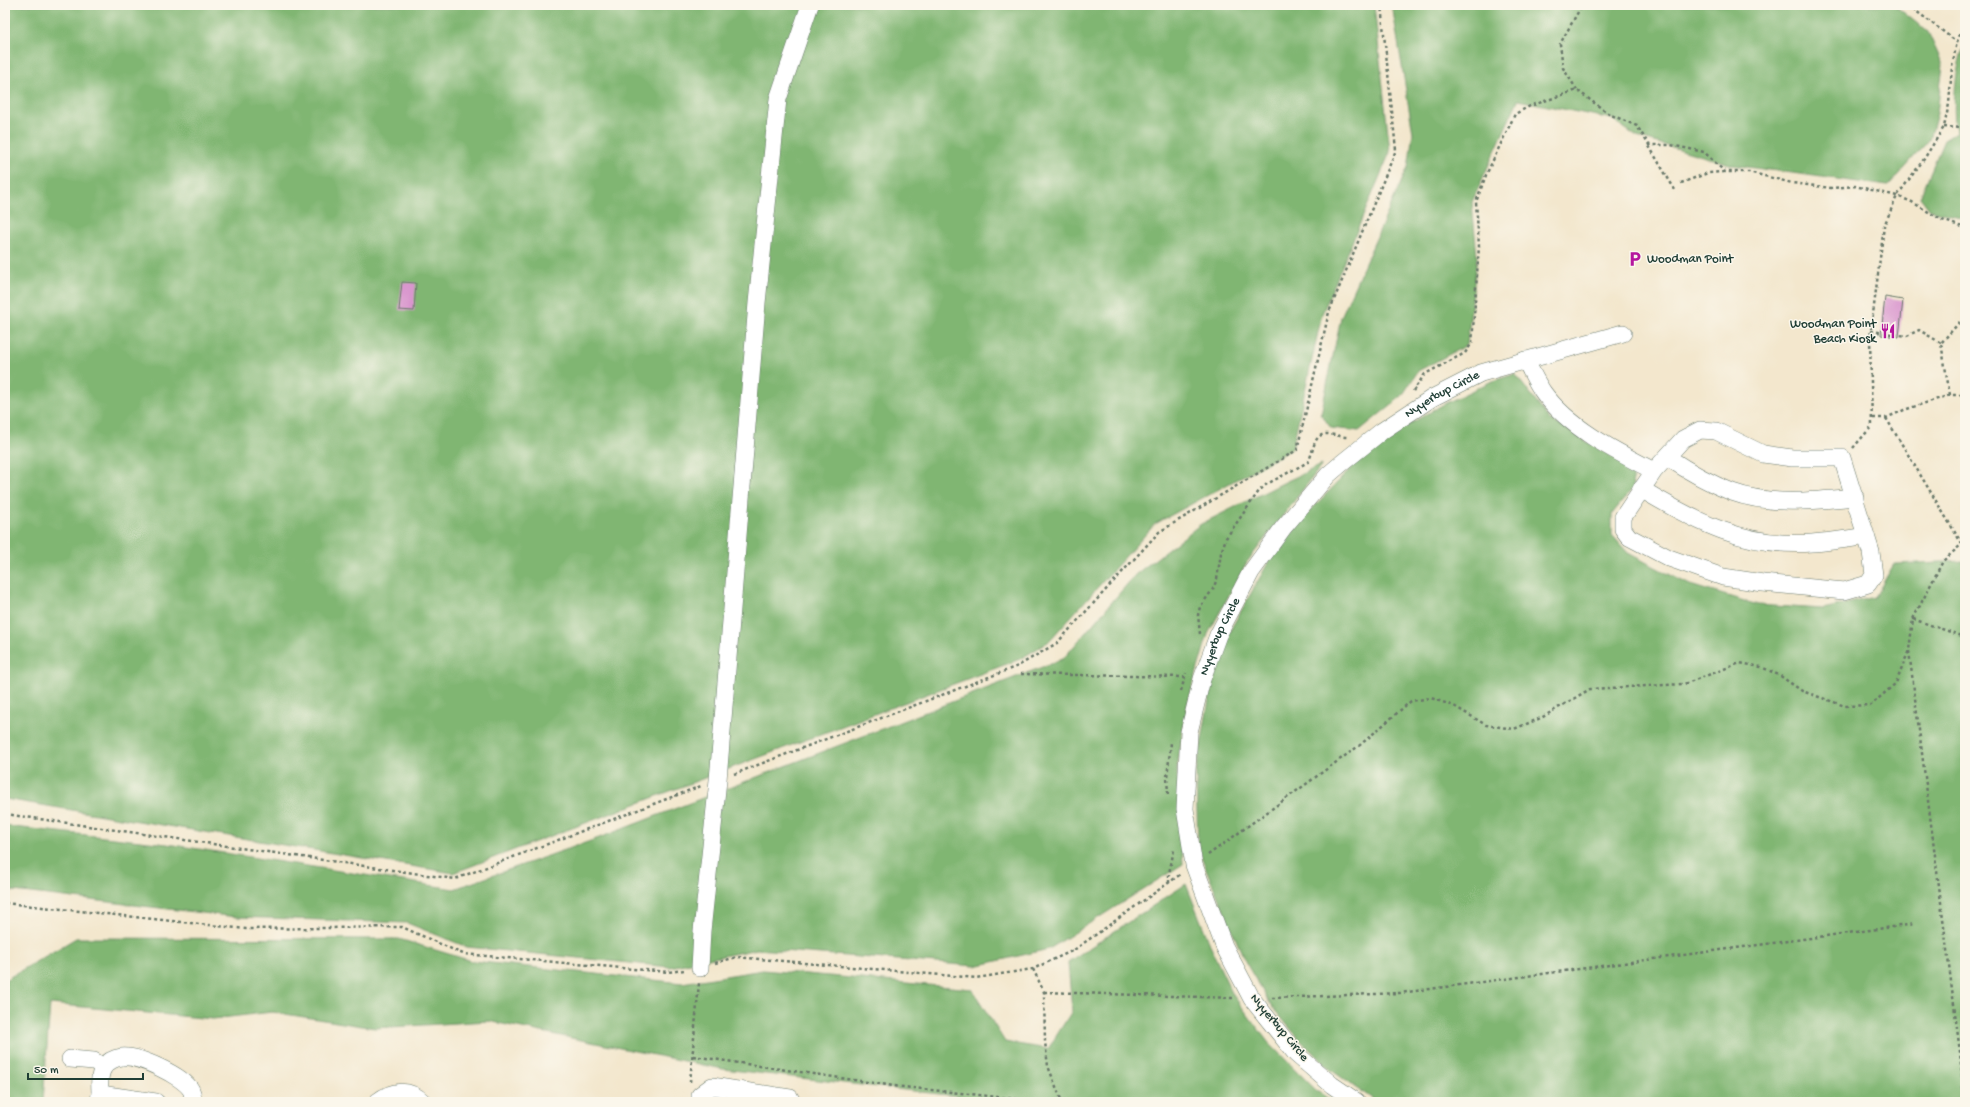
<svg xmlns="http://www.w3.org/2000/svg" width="1970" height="1107" font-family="'Gochi Hand',sans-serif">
	<rect width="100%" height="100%" fill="#fbf7ec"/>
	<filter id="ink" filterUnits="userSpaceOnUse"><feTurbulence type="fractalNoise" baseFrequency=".025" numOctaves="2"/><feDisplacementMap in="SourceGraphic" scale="8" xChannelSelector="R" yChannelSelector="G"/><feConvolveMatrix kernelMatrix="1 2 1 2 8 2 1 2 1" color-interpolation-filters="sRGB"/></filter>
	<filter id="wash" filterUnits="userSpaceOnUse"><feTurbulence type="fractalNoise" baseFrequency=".012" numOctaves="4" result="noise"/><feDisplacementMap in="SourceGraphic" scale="16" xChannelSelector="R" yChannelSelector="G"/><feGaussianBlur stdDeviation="0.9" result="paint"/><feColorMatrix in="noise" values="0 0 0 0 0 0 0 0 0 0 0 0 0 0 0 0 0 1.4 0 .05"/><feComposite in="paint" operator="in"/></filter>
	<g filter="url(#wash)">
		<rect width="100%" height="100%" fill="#f3e7cd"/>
		<g fill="#80b672" stroke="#507a53">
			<path d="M5,5H1374L1390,152L1322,314L1292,449L1155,524L1048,642L1020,659L453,873L5,799Z"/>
			<path d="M1392,5H1894L1928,32L1943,65L1937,113L1930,139L1888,186L1733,165L1637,137L1612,119L1518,100L1472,202L1477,257L1467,345L1418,371L1402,396L1359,431L1331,428L1321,414L1341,317L1408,167L1413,133Z"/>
			<path d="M1965,42V218L1930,210L1920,197L1944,140L1956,133C1952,104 1955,70 1965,42Z"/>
			<path d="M1515,374L1549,419L1631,468L1633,488L1612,514V535L1628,553L1690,585L1758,605L1823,609L1875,597L1894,564L1965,561V1102H1377L1331,1070L1300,1040L1272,1007L1246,963L1198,850L1196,774L1211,688L1228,634L1268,563L1306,515L1362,457L1391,435L1444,404L1490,382Z"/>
			<path d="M1322,465L1247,562L1208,634L1187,706L1177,768L1183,864L1049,949L975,966L757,949L670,967L467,947L407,923L237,917L5,890V826L167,844L454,889L599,838L1063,659L1136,574L1201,524L1287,481Z"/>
			<path d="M1186,884L1215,957L1233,995L1268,1042L1316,1090L1333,1102H1008L723,1069L488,1021L375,1028L272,1012L213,1019L50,1004L43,1102L5,1100V980L76,938L399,939L472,961L682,983L763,970L972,989L1005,1042L1048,1049L1072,1011L1068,962Z"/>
		</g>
		<g id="blocks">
			<g fill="#d996ce">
				<path d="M402,282L416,283L414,311L399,310Z"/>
				<path d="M1885,297L1903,300L1899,337L1881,335Z"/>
			</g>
		</g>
	</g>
	<g filter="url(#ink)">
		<use href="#blocks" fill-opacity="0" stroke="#69786a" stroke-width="1"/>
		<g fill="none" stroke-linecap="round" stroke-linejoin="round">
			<defs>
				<g id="minor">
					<path d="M1525,360C1531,370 1536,382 1543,392C1569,428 1615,451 1654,471L1683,439L1700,430L1716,431L1763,454L1792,458H1842L1871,552L1874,575L1868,584L1844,591L1763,583L1723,577L1669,558L1629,537L1623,529V517L1654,471"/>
					<path d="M1667,457C1688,471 1709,483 1732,492C1770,506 1815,501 1855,497"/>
					<path d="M1641,489C1696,522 1745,548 1812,543C1830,542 1848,539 1866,536"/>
					<path d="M700,968L702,931L718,780L757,303L778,99L810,5"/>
					<path d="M70,1059L94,1061L103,1067"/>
					<path d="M100,1094C100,1085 98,1075 104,1067C108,1061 115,1058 122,1057C138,1055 183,1076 191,1090C193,1094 193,1098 192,1102"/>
					<path d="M99,1102L100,1094L156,1102"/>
					<path d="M377,1102C392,1090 409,1088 423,1102"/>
					<path d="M700,1102V1095L712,1086L790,1098L792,1102"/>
					<path id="s1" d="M1357,1102L1332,1085L1296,1054L1252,999L1224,946L1194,865L1185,809L1189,732L1202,679L1218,635L1251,572L1283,528L1328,475L1342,463L1382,431L1432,398L1481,373L1623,333"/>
				</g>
			</defs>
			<use href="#minor" stroke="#69786a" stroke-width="18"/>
			<g stroke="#69786a" stroke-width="2.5" stroke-dasharray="3 3" stroke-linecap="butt">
				<path d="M1908,5L1957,42"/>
				<path d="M1577,90L1563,68L1560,44L1582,5"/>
				<path d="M1944,127L1965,128"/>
				<path d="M1649,146L1675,190"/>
				<path d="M1681,183L1708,173L1724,172"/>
				<path d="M1871,331L1907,336L1919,330L1941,343"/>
				<path d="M1413,391L1425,374L1465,353L1472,343L1479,246L1476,202L1486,175L1515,114L1530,106L1577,90L1609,114L1637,126L1649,145H1671L1704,152L1725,172H1749L1792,183L1831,188L1855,186L1897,196L1912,202L1942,220L1965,228"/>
				<path d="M1950,395L1941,343L1965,316"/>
				<path d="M1873,418H1886L1904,410L1950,395H1965"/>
				<path d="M1886,418L1962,544"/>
				<path d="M1853,448L1872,426L1870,338L1884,226L1897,196L1924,159L1944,127L1949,104L1952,66L1957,42L1965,22"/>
				<path d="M1913,619L1965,637"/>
				<path d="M1200,634L1198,615L1200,607L1213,589L1217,579L1221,553L1226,538L1259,491L1267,484L1308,462C1314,453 1312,435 1326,434C1333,434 1341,437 1348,437"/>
				<path d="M1909,651L1960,1052L1964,1102"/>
				<path d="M1021,674L1185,677"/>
				<path d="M1181,691L1186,673"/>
				<path d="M734,774L1018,666L1057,643L1159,532L1297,450L1329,312L1396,150L1381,5"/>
				<path d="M1168,794L1167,777L1171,743"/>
				<path d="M5,814L455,879L701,786"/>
				<path d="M1208,855L1360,745L1411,701L1431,698L1454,706L1486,725L1514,729L1541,718L1590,689L1684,684L1740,663L1761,667L1779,675L1802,691L1845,706L1871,705L1896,683L1909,650L1913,619L1943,561L1962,544H1965"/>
				<path d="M1169,883V873L1174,850"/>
				<path d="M5,903L246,929L402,927L463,954L668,972L685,970"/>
				<path d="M715,963L737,957L976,978L1033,969L1074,950L1181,874"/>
				<path d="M1033,969L1044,992L1045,1042L1048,1066L1062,1102"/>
				<path d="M1044,992L1233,998"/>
				<path d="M1272,998L1400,993L1915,924"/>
				<path d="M693,1056L894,1086L1045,1102"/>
				<path d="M690,1082L699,983"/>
			</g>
			<use href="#minor" stroke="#fff" stroke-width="17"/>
		</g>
	</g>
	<defs>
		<symbol id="parking-bare" viewBox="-9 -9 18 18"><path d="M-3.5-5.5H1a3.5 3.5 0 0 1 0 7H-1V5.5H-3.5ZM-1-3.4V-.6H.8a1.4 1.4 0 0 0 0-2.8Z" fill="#b5179e" stroke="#fbf7ec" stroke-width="2.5" paint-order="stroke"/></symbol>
		<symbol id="restaurant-bare" viewBox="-9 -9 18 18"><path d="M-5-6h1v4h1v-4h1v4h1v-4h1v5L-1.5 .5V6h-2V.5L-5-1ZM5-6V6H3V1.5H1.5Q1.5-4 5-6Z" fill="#b5179e" stroke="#fbf7ec" stroke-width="2.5" paint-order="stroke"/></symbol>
	</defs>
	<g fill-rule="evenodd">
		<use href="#parking-bare" x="1624" y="248" width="22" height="22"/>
		<use href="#restaurant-bare" x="1877" y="320" width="22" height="22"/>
	</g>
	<g text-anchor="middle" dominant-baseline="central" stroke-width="3" stroke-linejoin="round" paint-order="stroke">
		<g font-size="13" fill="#1f3d34" stroke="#fbf7ec" text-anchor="start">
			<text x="1647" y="259">Woodman Point</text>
			<text x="1876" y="324" text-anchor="end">Woodman Point<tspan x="1876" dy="15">Beach Kiosk</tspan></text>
		</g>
		<g font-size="13" fill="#1f3d34" stroke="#fbf7ec">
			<text stroke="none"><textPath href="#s1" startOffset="865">Nyyerbup Circle</textPath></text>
			<text stroke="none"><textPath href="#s1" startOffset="529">Nyyerbup Circle</textPath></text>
			<text transform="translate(1279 1028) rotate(50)">Nyyerbup Circle</text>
		</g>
	</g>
	<rect width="1970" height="1107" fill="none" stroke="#fbf7ec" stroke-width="20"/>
	<path d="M28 1073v6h115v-6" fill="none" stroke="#1f3d34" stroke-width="2"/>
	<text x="34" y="1073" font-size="12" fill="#1f3d34" stroke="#fbf7ec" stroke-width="3" paint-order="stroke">50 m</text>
</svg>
